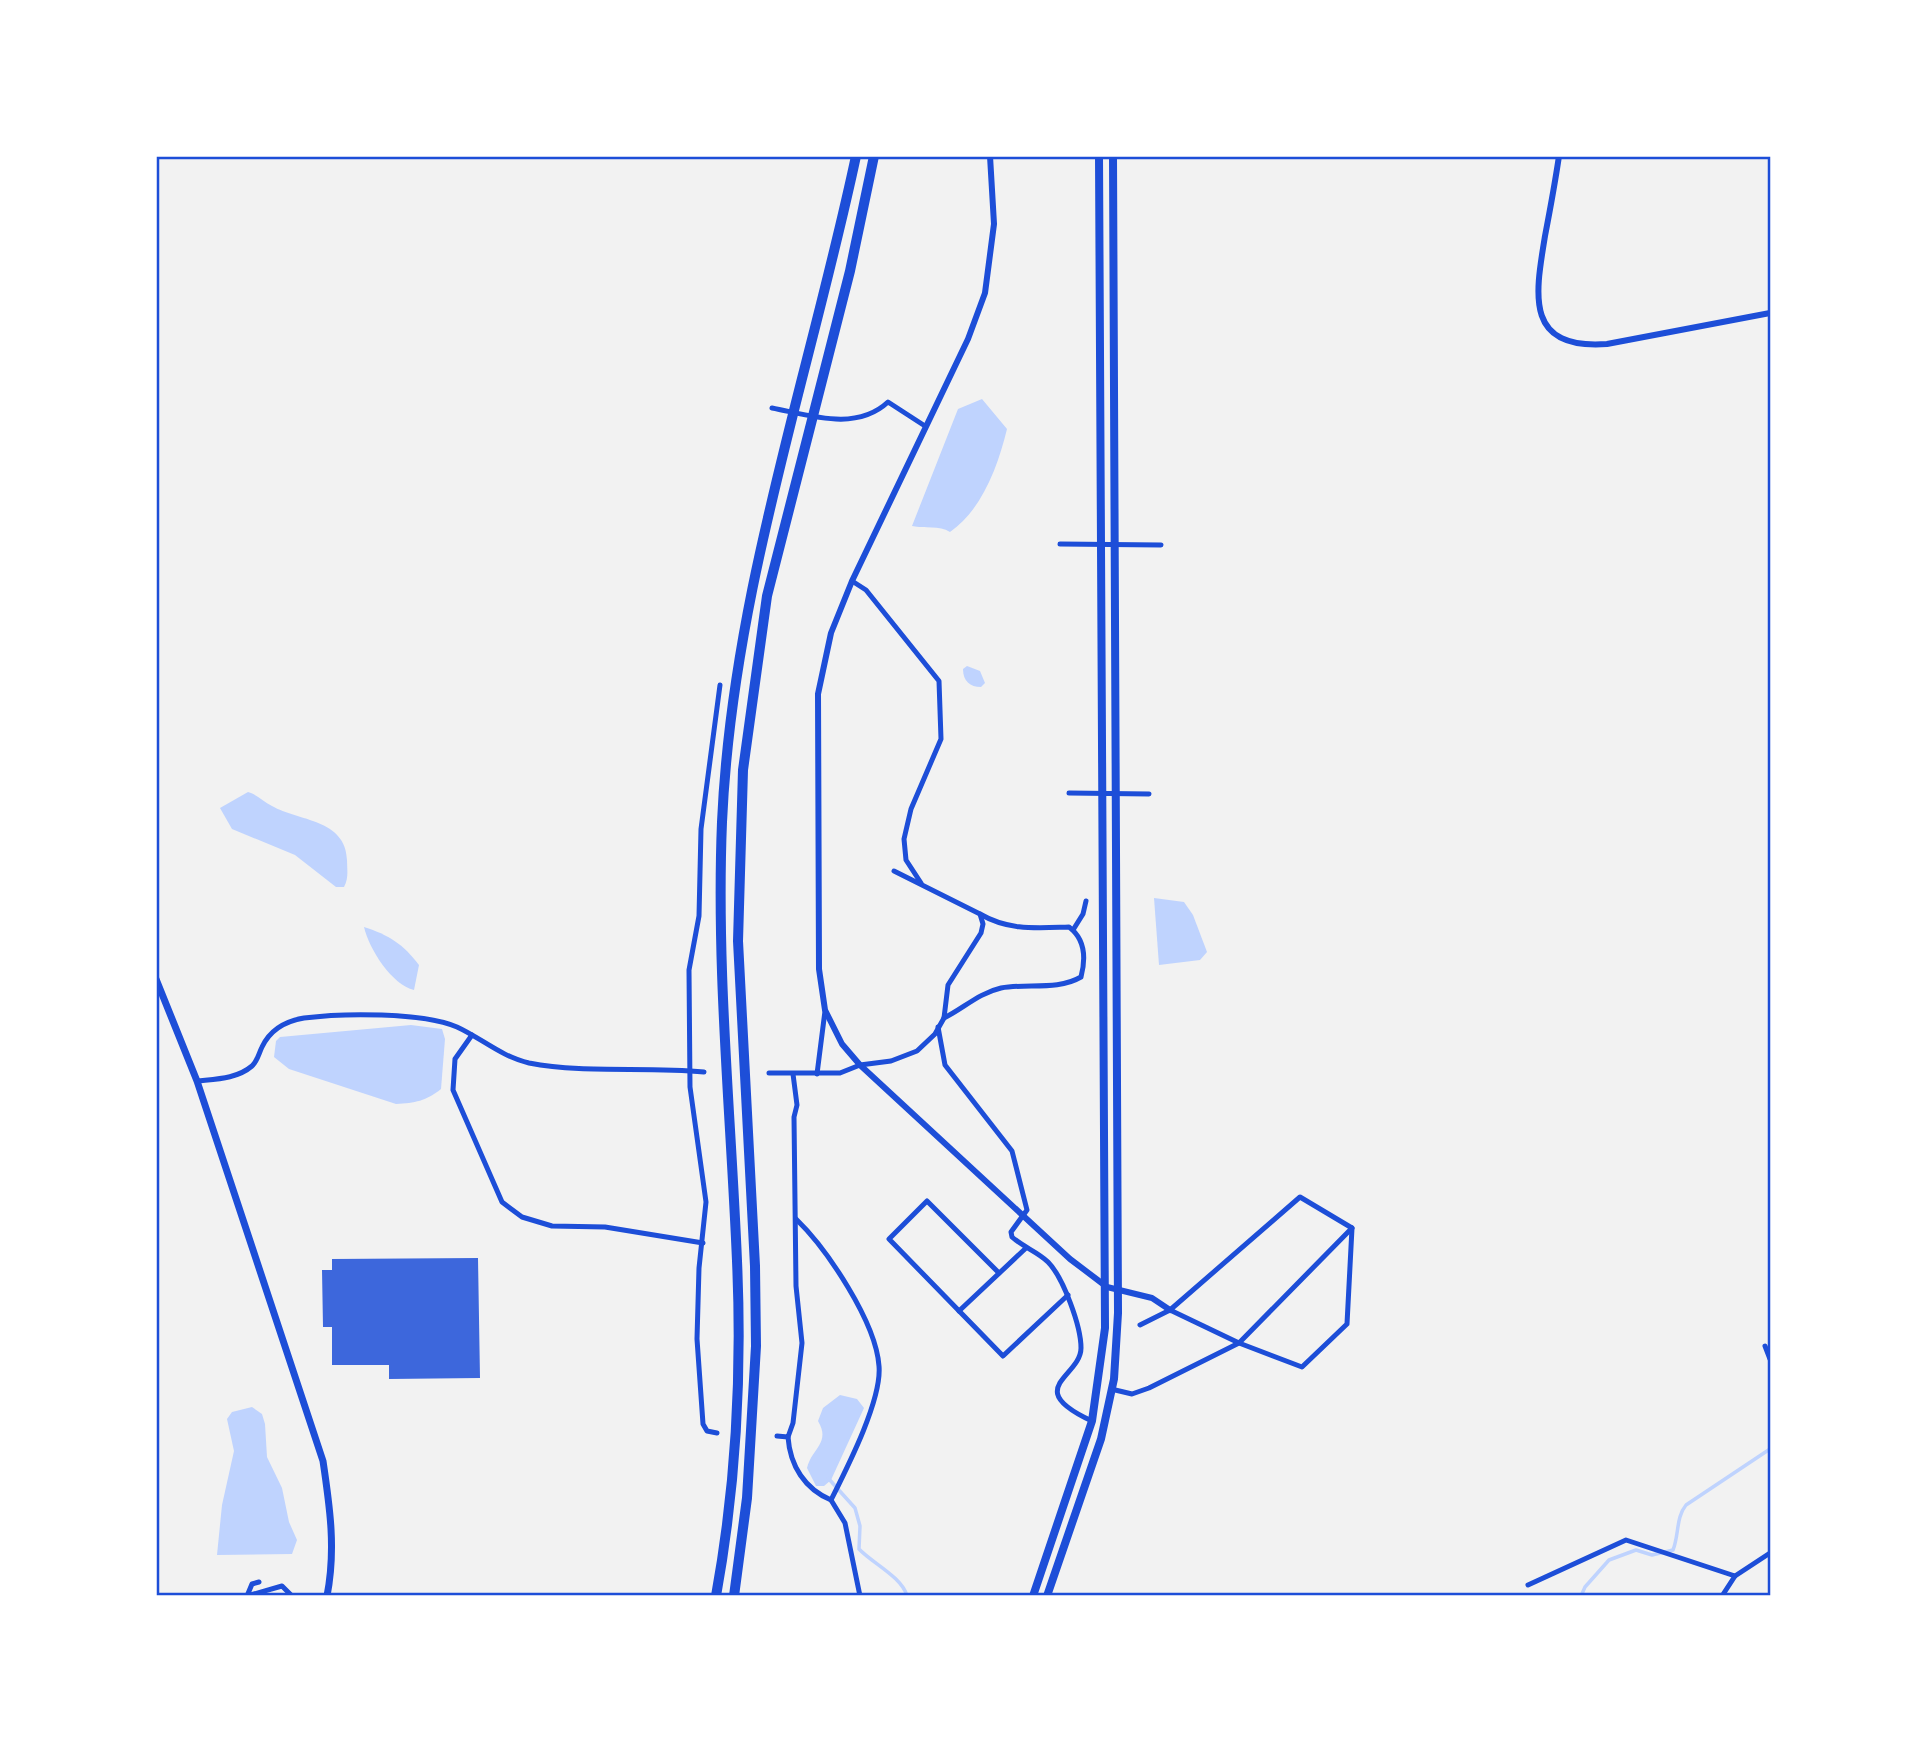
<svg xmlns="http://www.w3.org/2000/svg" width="1926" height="1752" font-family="Figtree,sans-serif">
	<rect width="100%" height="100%" fill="#f2f2f2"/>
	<g fill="#bfd3fe">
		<path d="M982,399L1007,429C998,466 982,510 950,532C939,525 925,529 912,526L958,409Z"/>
		<path d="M967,666L980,671L985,683L981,687C970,687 963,681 963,669Z"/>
		<path d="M248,792C258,795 263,802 272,806C298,821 346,819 347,860C347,869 349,878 344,887H336L295,855L232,829L220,808Z"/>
		<path d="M1154,898L1184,902L1193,915L1207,952L1200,960L1159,965Z"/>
		<path d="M364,927C389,935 403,944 419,965L414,990C392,985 369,949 364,927Z"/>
		<path d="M411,1025L442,1029L445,1039L441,1089C426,1101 415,1103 396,1104L289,1069L274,1057L276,1041L280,1037Z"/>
		<path d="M840,1395L857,1399L864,1408L831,1480L824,1486H816L807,1468C812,1448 831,1443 818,1421L823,1408Z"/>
		<path d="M252,1407L262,1414L265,1424L267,1457L282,1488L289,1522L297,1540L292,1554L217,1555L222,1505L234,1451L227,1419L232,1412Z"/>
	</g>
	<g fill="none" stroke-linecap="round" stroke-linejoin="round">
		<g stroke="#bfd3fe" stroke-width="3.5">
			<path d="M828,1478L855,1508L860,1526L859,1549C872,1563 902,1577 907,1596"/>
			<path d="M1581,1596L1585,1587L1609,1560L1636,1550L1652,1555L1673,1550C1679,1535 1676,1517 1686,1505L1770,1449"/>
		</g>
	</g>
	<path fill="#3d67dc" d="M478,1258L480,1378L389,1379V1365H332V1327H323L322,1270H332V1259Z"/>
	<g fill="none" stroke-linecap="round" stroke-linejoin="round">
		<g stroke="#1d4ed8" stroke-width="5">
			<path d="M772,408C809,415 856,432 888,402L925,426"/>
			<path d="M1060,544L1161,545"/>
			<path d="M852,581L866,590L939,681L941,739L911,809L904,839L906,860L921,883"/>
			<path d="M1069,793L1149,794"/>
			<path d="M1073,930L1083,914L1086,901"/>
			<path d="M944,1018C964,1008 979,993 1001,988C1028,983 1057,991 1081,977C1086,958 1085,939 1069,927C1037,928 1009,931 980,914"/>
			<path d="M938,1027L945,1065L1012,1151L1027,1210L1011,1232L1012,1237C1023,1247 1038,1252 1048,1262C1063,1277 1081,1326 1081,1348C1081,1377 1021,1388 1092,1421"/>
			<path d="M472,1035L455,1059L453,1090L502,1202L522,1217L552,1226L605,1227L703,1243"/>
			<path d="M769,1073H840L860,1065L891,1061L917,1051L935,1034L944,1018L948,985L981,933L983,924L980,914L894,871"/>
			<path d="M817,1074L825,1011"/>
			<path d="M197,1081C215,1079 237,1079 252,1066C257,1062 259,1053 262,1047C270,1030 286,1021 304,1018C342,1013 422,1012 457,1027C481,1038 502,1057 529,1063C586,1074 646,1066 704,1072"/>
			<path d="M796,1219C827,1249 876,1322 879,1366C882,1400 847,1468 831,1500L845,1523L860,1596"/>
			<path d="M999,1273L927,1201L889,1239L1003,1356L1068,1295"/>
			<path d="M959,1311L1026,1248"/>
			<path d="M1140,1325L1170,1310L1300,1197L1352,1228L1347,1324L1302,1367L1239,1343L1170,1310"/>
			<path d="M1765,1346L1770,1359"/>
			<path d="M1111,1389L1132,1394L1149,1388L1239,1343L1352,1228"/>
			<path d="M717,1433L707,1431L703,1424L697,1339L699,1268L706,1202L690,1087L689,970L699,916L701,829L720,685"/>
			<path d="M777,1436L788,1437L793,1423L802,1343L796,1286L794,1117L797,1105L793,1074"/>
			<path d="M788,1437C790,1466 805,1489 831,1500"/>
			<path d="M1528,1585L1626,1540L1735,1576"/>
			<path d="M247,1596L282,1586L292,1596"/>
			<path d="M247,1596L252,1584L259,1582"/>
			<path d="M1722,1596L1735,1576L1770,1553"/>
		</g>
		<g stroke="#1d4ed8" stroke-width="6">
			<path d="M990,156L994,224L985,293L968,339L852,581L831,633L818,694L819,969L825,1010L842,1044L860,1065L1070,1259L1107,1287L1152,1298L1170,1310"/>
			<path d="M1559,156C1555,183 1550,210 1545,236C1535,296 1525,350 1607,344L1770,313"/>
		</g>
		<path stroke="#1d4ed8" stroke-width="7" d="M156,979L197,1081L323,1461C330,1508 336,1550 327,1596"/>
		<g stroke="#1d4ed8" stroke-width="8">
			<path d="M1033,1596L1092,1421L1105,1328L1099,156"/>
			<path d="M1047,1596L1101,1439L1114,1379L1118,1313L1113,156"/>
		</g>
		<g stroke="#1d4ed8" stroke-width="10">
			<path d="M716,1596C736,1486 742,1373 737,1261C731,1115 716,969 722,822C732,594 809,377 856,156"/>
			<path d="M734,1596L747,1498L756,1346L755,1266L738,941L743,770L767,596L850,271L874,156"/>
		</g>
	</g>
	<rect width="1926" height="1752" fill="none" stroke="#ffffff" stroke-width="315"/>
	<rect x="158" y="158" width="1611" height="1436" fill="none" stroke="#1d4ed8" stroke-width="2.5"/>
</svg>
